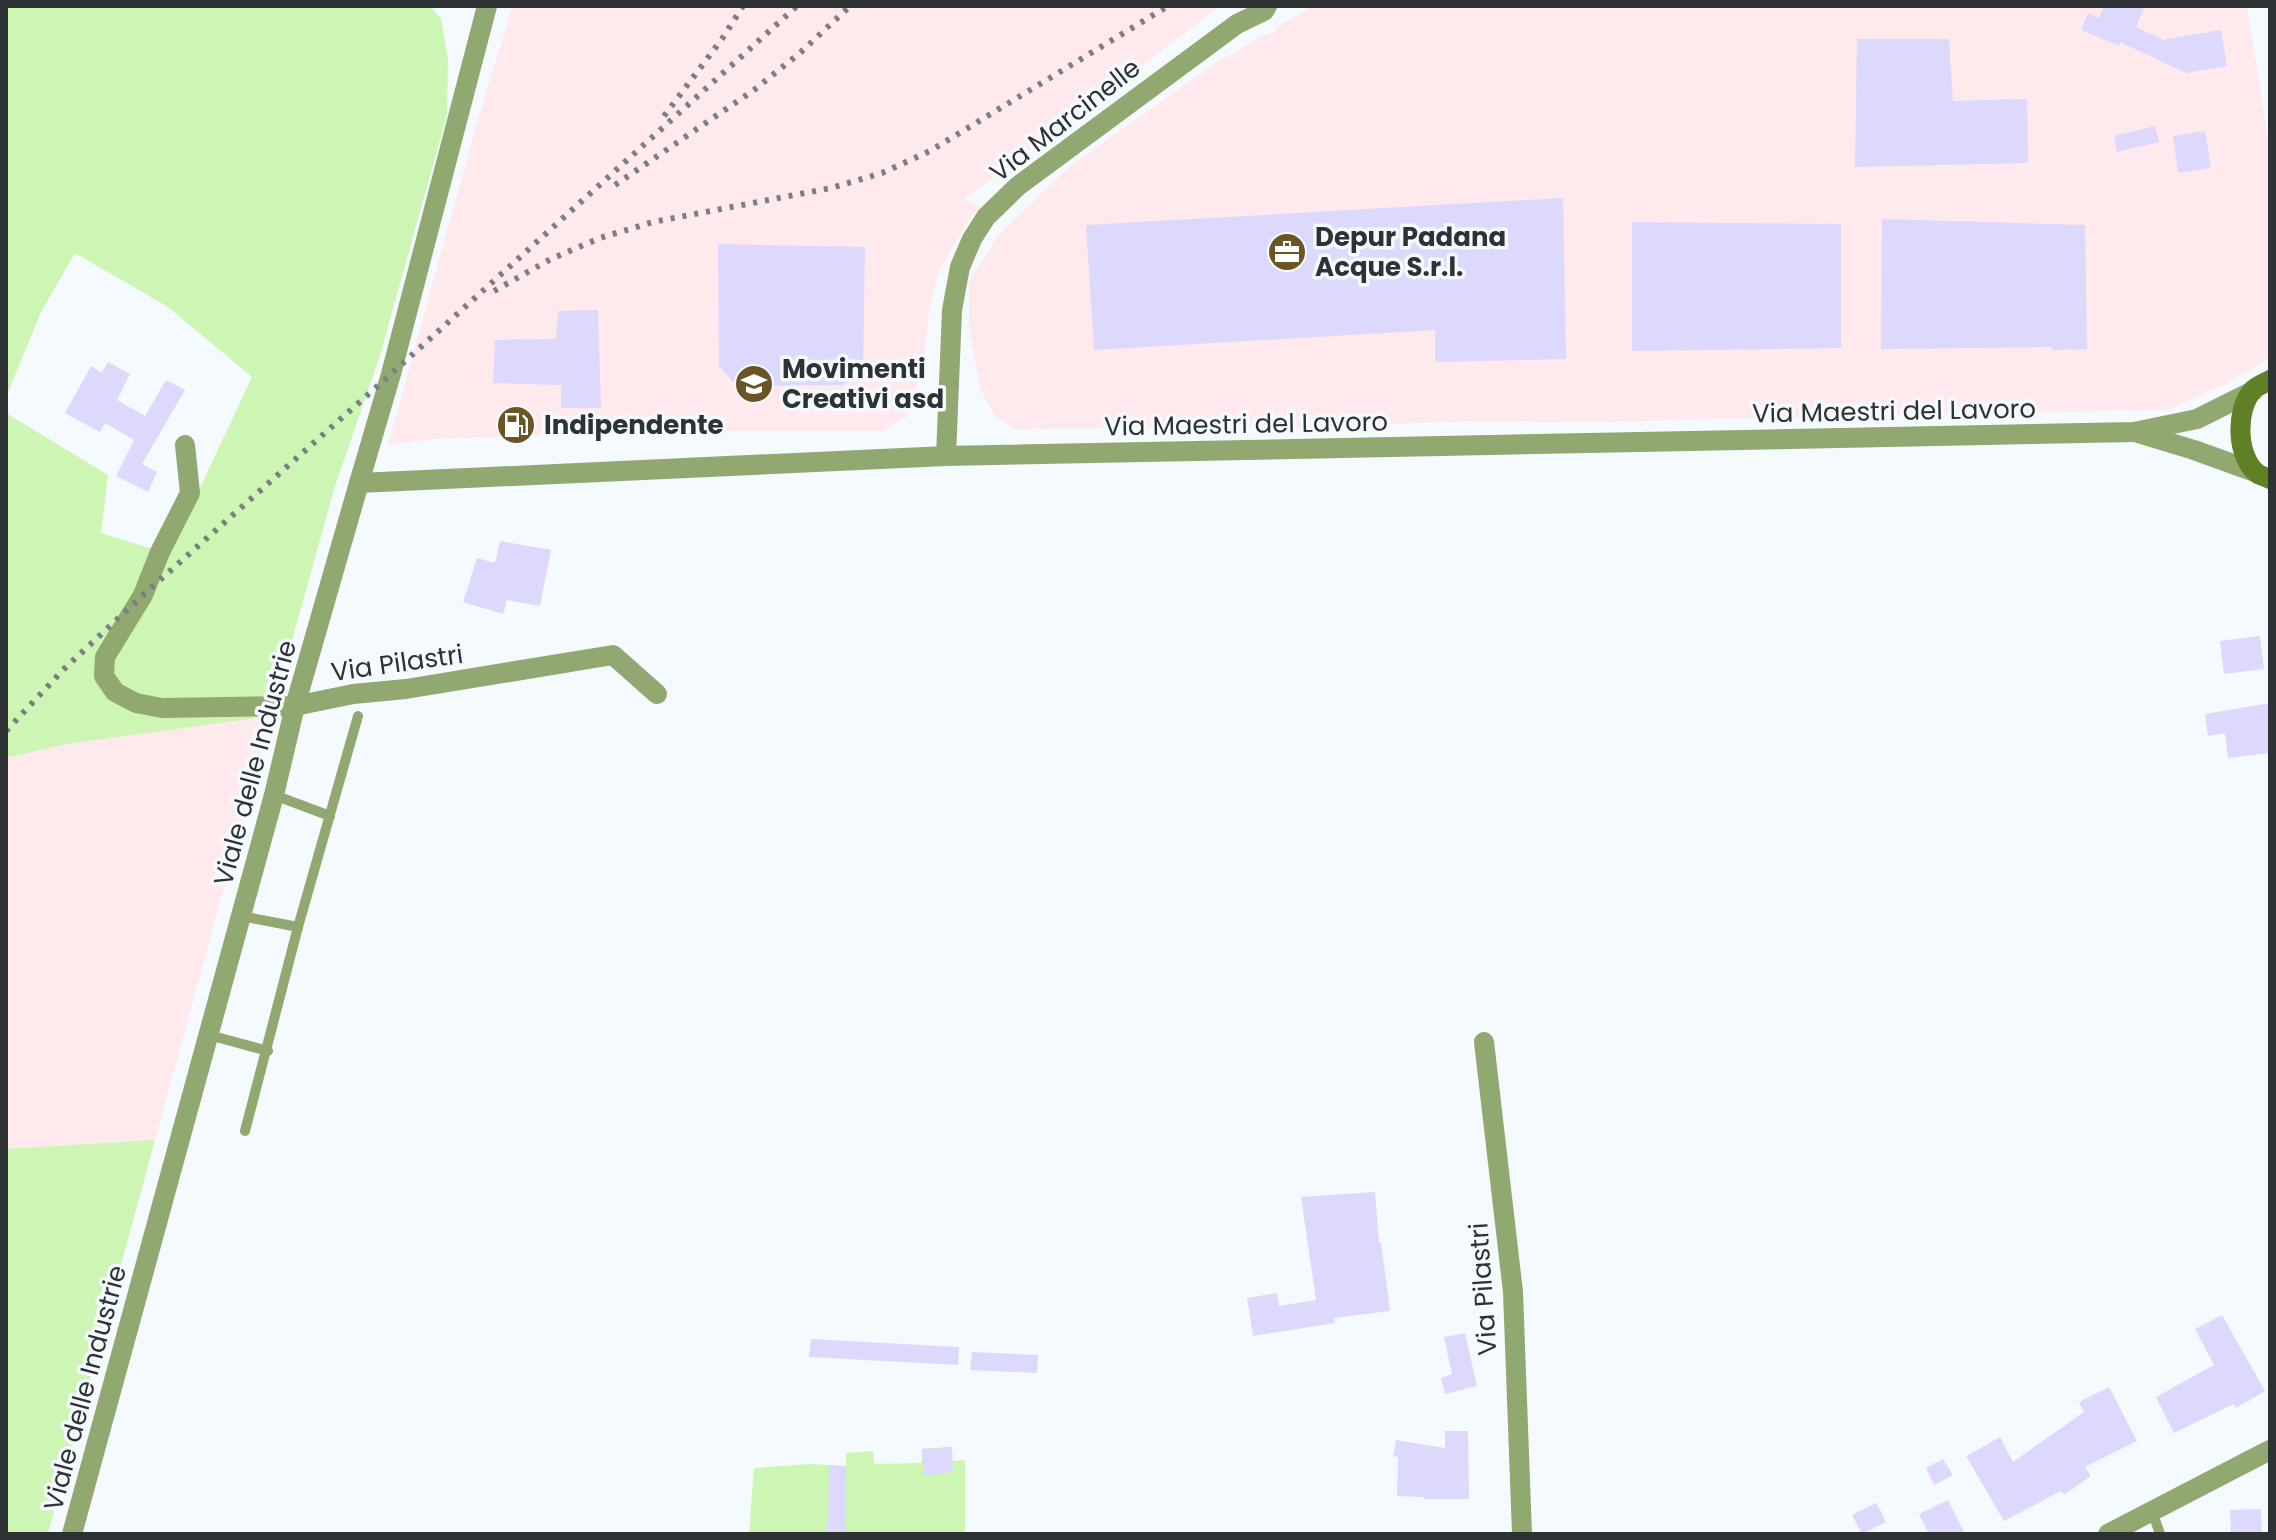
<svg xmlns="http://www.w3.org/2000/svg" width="2276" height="1540" font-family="Poppins,sans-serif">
	<rect width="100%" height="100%" fill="#f5faff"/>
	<g fill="#fee9ed">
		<path d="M513,6H1221L965,199L981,207L973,214L938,272L928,318L924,362L909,415L884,431H661L433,439L388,445L485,94Z"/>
		<path d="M1313,6H2247L2270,150V358L2225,384L2167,410L1595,422L1467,421L1317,427L1014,429L996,417L980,389L969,329V282L998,235L1070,166L1214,64L1262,36L1271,34L1279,26Z"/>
		<path d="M271,716L155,1140L6,1149V758L67,744Z"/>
	</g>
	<g fill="#cdf5b3">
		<path d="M6,6H430L441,19L448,60L447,115L379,359L335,486L271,716L67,744L6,758V413L108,475L101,533L169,554L252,377L168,307L75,253L41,312L6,397Z"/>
		<path d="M155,1140L48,1534H6V1149Z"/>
		<path d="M952,1447V1461L965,1460V1534H749L754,1468L810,1464L846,1466V1453L873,1451L874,1464L922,1463V1449Z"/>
	</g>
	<g fill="#dcd9fc">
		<path d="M2104,6H2145L2136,27L2165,41L2166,39L2221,30L2227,66L2186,73L2120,42L2119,46L2081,30L2088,13L2099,18Z"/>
		<path d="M1857,39H1949L1953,101L2027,99L2028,163L1855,167Z"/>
		<path d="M2155,126L2159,142L2117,152L2114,136Z"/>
		<path d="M2205,131L2211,168L2178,173L2173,136Z"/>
		<path d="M1563,198L1566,359L1435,362V330L1094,350L1086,225Z"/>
		<path d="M1882,219L2085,225L2087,349L2052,350V347L1881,349Z"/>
		<path d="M1632,222L1841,224V348L1632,351Z"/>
		<path d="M718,244L865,247L863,371L843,385L737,386L719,366Z"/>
		<path d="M598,310L601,408H561V385L493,383L495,340L556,339L558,311Z"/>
		<path d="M108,362L130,374L117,400L145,416L166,380L185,390L142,464L157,472L148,492L116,476L134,440L105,423L100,432L65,413L91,366L102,373Z"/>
		<path d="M500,541L551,550L540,606L507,600L503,614L463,602L477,558L495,563Z"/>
		<path d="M2260,636L2264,669L2224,674L2220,641Z"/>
		<path d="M2270,703V753L2228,758L2225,733L2208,736L2205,714Z"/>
		<path d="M1375,1192L1379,1243L1381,1242L1390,1311L1334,1318L1335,1323L1253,1336L1247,1298L1277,1293L1279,1306L1316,1300L1301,1197Z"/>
		<path d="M2222,1315L2265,1391L2236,1408L2234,1404L2174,1433L2156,1397L2214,1365L2195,1329Z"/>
		<path d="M1465,1333L1477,1386L1445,1394L1441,1378L1452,1374L1444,1337Z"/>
		<path d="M811,1339L959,1347L958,1365L809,1357Z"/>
		<path d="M972,1352L1038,1355L1037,1373L970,1370Z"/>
		<path d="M2109,1387L2137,1441L2085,1467L2091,1476L2064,1495L2061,1491L2004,1521L1966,1456L2000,1437L2013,1462L2084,1412L2079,1402Z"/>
		<path d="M1445,1431H1468L1469,1499H1424V1497L1397,1496L1398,1457L1393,1456L1396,1440L1445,1448Z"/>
		<path d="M952,1447L953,1472L924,1476L922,1449Z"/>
		<path d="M1943,1459L1953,1475L1934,1485L1926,1468Z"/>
		<path d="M829,1465L846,1466L845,1534H828Z"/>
		<path d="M1948,1500L1965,1534H1929L1919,1514Z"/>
		<path d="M1876,1503L1886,1522L1862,1534L1852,1515Z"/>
		<path d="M2261,1509L2262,1534H2231L2230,1510Z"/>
	</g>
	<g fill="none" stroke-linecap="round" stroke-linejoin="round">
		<g stroke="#91a871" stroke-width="10">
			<path d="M274,795L330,816"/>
			<path d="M241,916L298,927"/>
			<path d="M209,1035L268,1051"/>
			<path d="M245,1131L298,927L358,716"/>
			<path d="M2152,1511L2160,1534"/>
		</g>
		<g stroke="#91a871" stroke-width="20">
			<path d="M185,445L190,493L160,552L143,595L105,657L104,676L115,692L136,703L162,708L295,706L353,694L406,689L613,655L657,694"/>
			<path d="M946,456L952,310L960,267L972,239L986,217L1018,186L1237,24L1264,11L1267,6"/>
			<path d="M359,483L391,374L487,6"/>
			<path d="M1484,1042L1513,1292L1522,1534"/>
		</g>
		<g stroke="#91a871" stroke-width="20">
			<path d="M2138,433L2194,450L2255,472"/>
			<path d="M72,1534L274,795L295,706L359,483L946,456L2134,432L2197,419L2253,391"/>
			<path d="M2108,1534L2270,1450"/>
		</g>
		<path stroke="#608026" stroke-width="20" d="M2270,380C2265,383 2257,386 2253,390C2235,409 2236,458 2258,474C2262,476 2266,477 2270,479"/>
		<g stroke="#7b7f82" stroke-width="6" stroke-dasharray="4 8" stroke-linecap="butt">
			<path d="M664,116L722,39L743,6"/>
			<path d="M615,185L754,90L801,52L850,6"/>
			<path d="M494,291L551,259L600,238L653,222L831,188L882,173L930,151L1168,6"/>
			<path d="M6,731L64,669L143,595L391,374L797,6"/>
		</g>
	</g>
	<defs>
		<symbol id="office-disc" viewBox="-11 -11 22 22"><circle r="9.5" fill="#6b5525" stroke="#f5faff"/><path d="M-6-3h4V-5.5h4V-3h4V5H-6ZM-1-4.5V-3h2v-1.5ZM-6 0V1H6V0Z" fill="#fff"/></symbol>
		<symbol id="school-disc" viewBox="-11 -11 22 22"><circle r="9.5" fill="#6b5525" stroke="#f5faff"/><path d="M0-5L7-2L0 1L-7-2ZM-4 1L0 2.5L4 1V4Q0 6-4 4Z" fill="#fff"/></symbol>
		<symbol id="fuel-disc" viewBox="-11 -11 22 22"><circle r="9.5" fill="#6b5525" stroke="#f5faff"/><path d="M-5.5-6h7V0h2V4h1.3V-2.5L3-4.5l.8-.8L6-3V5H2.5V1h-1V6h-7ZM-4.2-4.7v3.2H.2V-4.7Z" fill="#fff"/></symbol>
	</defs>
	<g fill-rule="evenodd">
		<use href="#office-disc" x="1265" y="230" width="44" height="44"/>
		<use href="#school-disc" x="732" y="362" width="44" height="44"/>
		<use href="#fuel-disc" x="494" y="403" width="44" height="44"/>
	</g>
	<g text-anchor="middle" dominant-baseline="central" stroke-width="7" stroke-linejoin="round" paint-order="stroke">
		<g font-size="26" fill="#2f3235" stroke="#f5faff">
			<text transform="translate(1065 120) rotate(-38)">Via Marcinelle</text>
			<text transform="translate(1894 411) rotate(-1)">Via Maestri del Lavoro</text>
			<text transform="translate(1246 424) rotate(-1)">Via Maestri del Lavoro</text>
			<text transform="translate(397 663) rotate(-8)">Via Pilastri</text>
			<text transform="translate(255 763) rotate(-75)">Viale delle Industrie</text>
			<text transform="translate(1483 1289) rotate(-94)">Via Pilastri</text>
			<text transform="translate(85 1388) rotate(-75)">Viale delle Industrie</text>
		</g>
		<g font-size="26" font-weight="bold" fill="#2f3235" stroke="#f5faff" text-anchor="start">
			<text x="1315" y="237">Depur Padana<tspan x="1315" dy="30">Acque S.r.l.</tspan></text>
			<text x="782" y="369">Movimenti<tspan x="782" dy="30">Creativi asd</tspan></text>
			<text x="544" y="425">Indipendente</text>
		</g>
	</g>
	<rect width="2276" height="1540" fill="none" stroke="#2f3235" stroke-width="16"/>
</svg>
